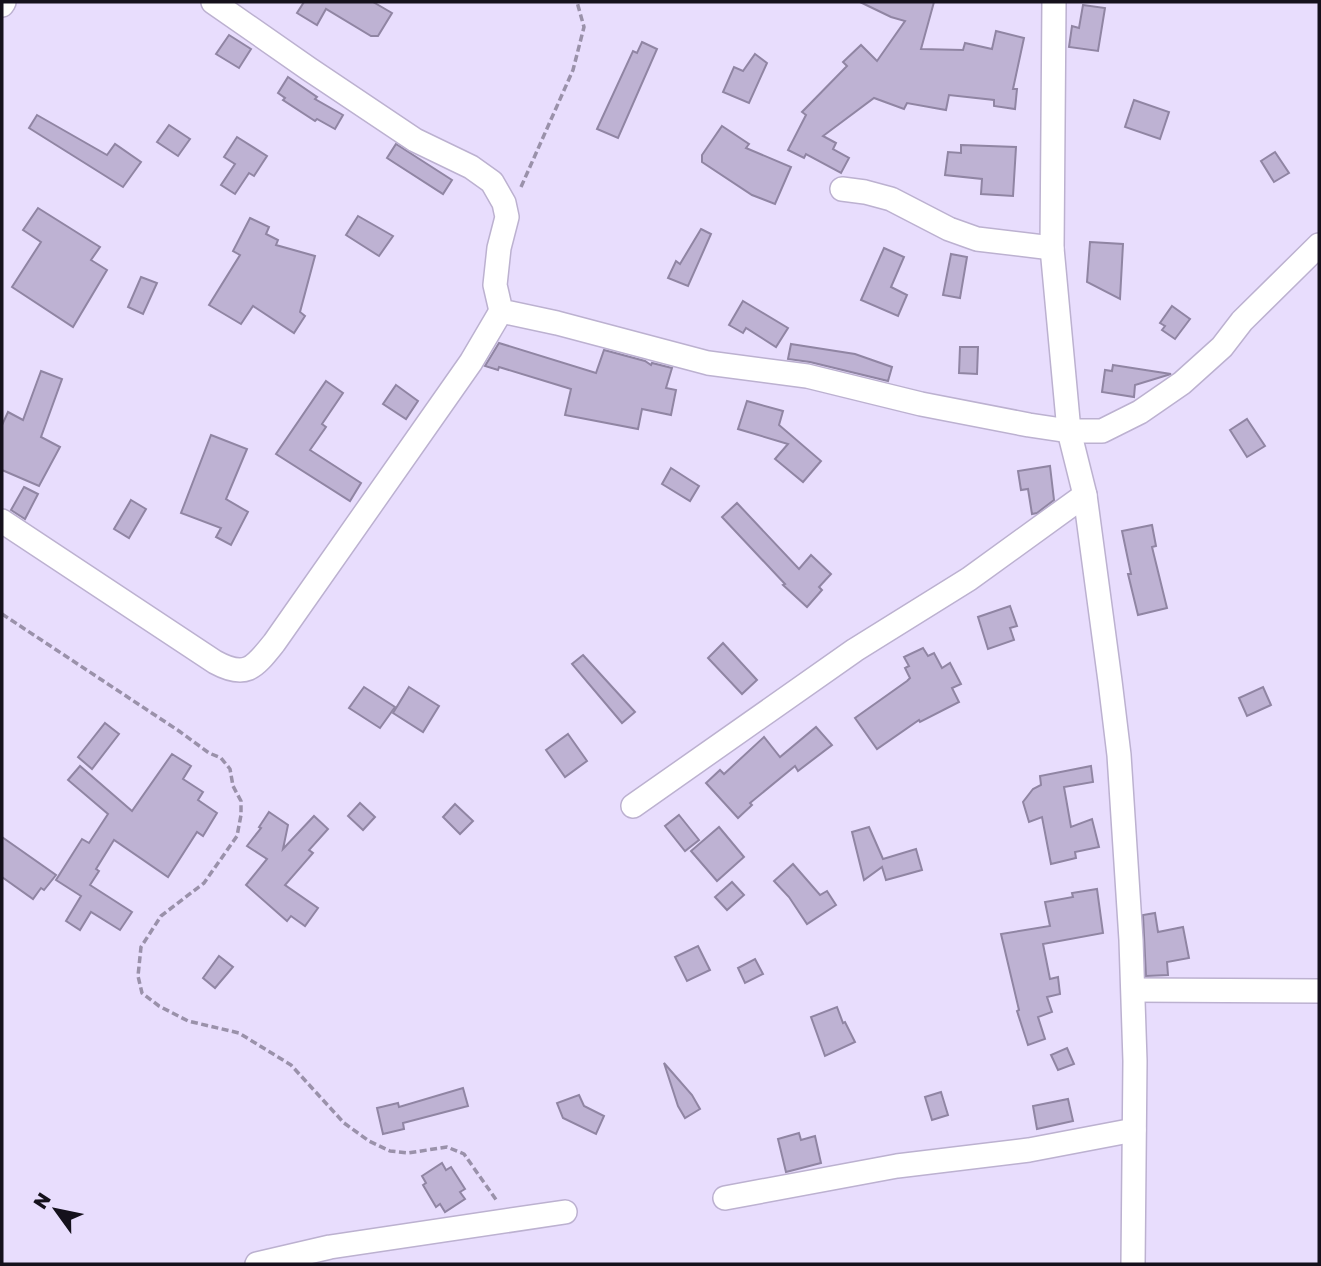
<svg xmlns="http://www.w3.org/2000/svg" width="1321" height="1266" font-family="'Golos Text',sans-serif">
	<rect width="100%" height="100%" fill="#e8ddfd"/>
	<g fill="#beb2d3" stroke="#9085a3" stroke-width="2">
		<path d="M304,2H373L392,13L378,36H371L326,9L317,25L297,13Z"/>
		<path d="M860,2H934L921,49L963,50L965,43L992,49L996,31L1024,38L1013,89H1017L1015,109L994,106V100L949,95L946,110L907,103L904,109L874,98L823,136L836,143L833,149L849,158L841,173L806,154L804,158L788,150L806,115L802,112L847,66L843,62L861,45L877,61L905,21L891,17Z"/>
		<path d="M1083,5L1105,8L1098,51L1069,47L1072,26L1079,28Z"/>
		<path d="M229,35L251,49L239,68L216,54Z"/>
		<path d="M642,42L657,49L618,138L597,129L633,51L637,53Z"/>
		<path d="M755,54L767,63L749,103L723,92L734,67L743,71Z"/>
		<path d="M288,77L317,97L315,99L343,115L335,129L317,119L315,121L283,100L285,98L278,93Z"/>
		<path d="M1134,100L1169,112L1160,139L1125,127Z"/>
		<path d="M37,115L107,155L115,144L141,162L123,187L29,128Z"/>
		<path d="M169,125L190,139L178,156L157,142Z"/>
		<path d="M722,126L749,144L746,148L791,167L775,204L752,195L702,162V155Z"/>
		<path d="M237,137L267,156L254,176L249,173L235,194L221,185L235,164L224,157Z"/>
		<path d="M396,144L452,180L443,194L387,158Z"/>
		<path d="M961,145L1016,147L1013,196L981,194L982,179L945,175L948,152L961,153Z"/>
		<path d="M1275,152L1289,173L1274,182L1261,161Z"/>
		<path d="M38,208L100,247L91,260L107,270L73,327L12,287L41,242L23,230Z"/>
		<path d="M358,216L393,236L379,256L346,235Z"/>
		<path d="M250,218L269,227L266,234L278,240L276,245L315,256L300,312L305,316L294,333L253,306L241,324L209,305L240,255L233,251Z"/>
		<path d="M701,229L711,234L688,286L668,278L676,261L680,264Z"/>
		<path d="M1090,242L1123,244L1120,299L1087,282Z"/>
		<path d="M884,248L904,257L891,287L907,295L898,316L861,300Z"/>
		<path d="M951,254L967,257L960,298L943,295Z"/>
		<path d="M141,277L157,283L143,314L128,307Z"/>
		<path d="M743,301L788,328L776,347L746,328L743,333L729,325Z"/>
		<path d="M1172,306L1190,319L1175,339L1162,330L1165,326L1160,323Z"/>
		<path d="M499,343L596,373L604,350L645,361L651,365L652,363L672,368L666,388L676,390L671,415L642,409L638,429L565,415L571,389L499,367L498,370L485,366Z"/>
		<path d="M791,344L855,354L892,367L888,381L810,362L788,359Z"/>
		<path d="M960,347H978L977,374L959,373Z"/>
		<path d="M1113,365L1171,374L1135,385L1134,397L1102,392L1105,370L1112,371Z"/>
		<path d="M41,371L62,379L41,437L60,447L39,486L2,470V425L8,412L23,420Z"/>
		<path d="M326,381L343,393L322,424L326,427L310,450L361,483L350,501L276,454Z"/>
		<path d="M396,385L418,401L406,419L383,404Z"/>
		<path d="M747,401L783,411L779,425L821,461L803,482L775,459L788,444L738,429Z"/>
		<path d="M1247,419L1265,446L1247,457L1230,430Z"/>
		<path d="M211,435L247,449L226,499L248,512L231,545L216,537L221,528L181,513Z"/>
		<path d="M1050,466L1054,500L1037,513L1032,514L1028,489L1021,490L1018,471Z"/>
		<path d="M671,468L699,486L690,501L662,484Z"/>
		<path d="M24,487L38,494L25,519L11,510Z"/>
		<path d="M131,500L146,509L129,538L114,529Z"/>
		<path d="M737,503L799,569L811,555L831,574L819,587L822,590L807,607L783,585L785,584L722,517Z"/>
		<path d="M1152,525L1156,546L1152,547L1167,608L1138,615L1128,574H1131L1122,531Z"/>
		<path d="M1010,606L1017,626L1010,628L1014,640L988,649L978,617Z"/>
		<path d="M723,643L757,680L742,694L708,658Z"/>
		<path d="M923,648L928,656L934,653L942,668L950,663L961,684L952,688L959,702L920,722L919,720L877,749L855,718L907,681L910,678L905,668L909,666L904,657Z"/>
		<path d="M583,655L635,712L622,723L572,664Z"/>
		<path d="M364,687L395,707L380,728L349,708Z"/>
		<path d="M409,687L439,706L423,732L393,713Z"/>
		<path d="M1263,687L1271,705L1247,716L1239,698Z"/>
		<path d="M105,723L119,734L92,769L78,757Z"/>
		<path d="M816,727L832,745L798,771L795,766L750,803L752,805L738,818L706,783L720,770L724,774L764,737L780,757Z"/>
		<path d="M568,734L587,761L565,777L546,750Z"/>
		<path d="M172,754L191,766L183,779L203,792L198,800L217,813L203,836L197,832L168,877L114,840L96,869L99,871L90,885L132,912L120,930L91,912L80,930L66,921L81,896L56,880L82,839L89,843L108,814L68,780L80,766L132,811Z"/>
		<path d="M1091,766L1093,782L1064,787L1071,827L1092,819L1099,847L1075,852L1076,858L1051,864L1042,817L1029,822L1023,802L1033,789L1041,785L1040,776Z"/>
		<path d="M360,803L375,817L363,830L348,816Z"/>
		<path d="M455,804L473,821L460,834L443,817Z"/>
		<path d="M269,812L288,825L283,849L314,816L328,829L309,850L313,853L285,885L318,908L305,926L291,916L287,921L246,885L267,859L247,846L261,828L259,827Z"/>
		<path d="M679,815L699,840L685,851L665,826Z"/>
		<path d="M719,827L744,857L717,881L691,851Z"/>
		<path d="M869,827L883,859L916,849L922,870L886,880L882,867L864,880L852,832Z"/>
		<path d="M2,837L56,875L44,890L41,888L33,899L2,877Z"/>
		<path d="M793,864L820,895L827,891L836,905L807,924L789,897L774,881Z"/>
		<path d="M732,882L744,895L727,910L715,897Z"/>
		<path d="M1097,889L1103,933L1043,944L1050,979L1058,977L1060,994L1047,997L1052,1012L1038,1017L1045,1039L1028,1045L1017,1011L1019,1010L1001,934L1050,926L1045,902L1073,897L1072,893Z"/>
		<path d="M1155,913L1158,932L1183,927L1189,958L1167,962L1168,975L1146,976L1143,915Z"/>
		<path d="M698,946L710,970L687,981L675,957Z"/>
		<path d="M219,956L233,967L215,988L203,978Z"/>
		<path d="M755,959L763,974L745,983L738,968Z"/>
		<path d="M837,1007L843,1023L845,1022L855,1042L825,1056L811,1017Z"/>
		<path d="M1067,1048L1074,1064L1058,1070L1051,1055Z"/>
		<path d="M664,1063L692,1095L700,1109L685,1118L678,1106Z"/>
		<path d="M463,1088L468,1106L403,1123L404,1129L383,1134L377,1108L398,1103L399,1107Z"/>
		<path d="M941,1092L948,1115L932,1120L925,1097Z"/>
		<path d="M579,1095L584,1106L604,1116L596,1134L563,1118L557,1103Z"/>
		<path d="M1068,1099L1073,1121L1037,1129L1033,1106Z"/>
		<path d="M799,1133L801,1140L815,1136L821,1163L786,1172L778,1139Z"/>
		<path d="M442,1163L446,1170L451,1167L465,1189L460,1192L465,1199L445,1212L440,1204L436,1207L423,1185L426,1183L422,1176Z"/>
	</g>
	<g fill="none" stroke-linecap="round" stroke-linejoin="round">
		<defs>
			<g id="street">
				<path d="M213,2L309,69L415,140L471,167L492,182L504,203L507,217L499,248L495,285L501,311L557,323L708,363L807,376L921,404L1029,425L1069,431H1102L1140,412L1182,383L1222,347L1242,321L1319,245"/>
				<path d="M1054,2L1052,248L1069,431L1085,495L1110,681L1119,755L1131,940L1135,1061L1133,1264"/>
				<path d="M2,5L4,2"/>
				<path d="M842,189L865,192L891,199L949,229L977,239L1052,248"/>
				<path d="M2,521L215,662C246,679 254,668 274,643L471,362L501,311"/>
				<path d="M633,806L855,650L969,579L1085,495"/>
				<path d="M1134,990L1319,991"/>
				<path d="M725,1198L897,1166L1029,1150L1134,1130"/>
				<path d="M257,1264L330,1247L565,1212"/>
			</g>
		</defs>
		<use href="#street" stroke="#bcb1d0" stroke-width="26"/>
		<g stroke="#9a91aa" stroke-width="3.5" stroke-dasharray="7 3.5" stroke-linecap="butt">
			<path d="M521,187L573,70L584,27L577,2"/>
			<path d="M2,614L179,731L209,753L221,758L230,769L233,786L241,801V815L237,836L204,883L161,916L141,947L138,976L142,993L159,1006L188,1021L239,1033L291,1065L344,1123L369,1141L390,1151L408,1153L447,1147L464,1154L497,1201"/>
		</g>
		<use href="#street" stroke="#fff" stroke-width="23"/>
	</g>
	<rect width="1321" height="1266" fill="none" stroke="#15111c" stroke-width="7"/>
	<g transform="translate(56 1210) rotate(303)" stroke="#e8ddfd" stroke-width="5" paint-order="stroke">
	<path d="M0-5L12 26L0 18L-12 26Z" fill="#15111c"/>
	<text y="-10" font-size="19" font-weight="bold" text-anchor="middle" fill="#15111c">N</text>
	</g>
</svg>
